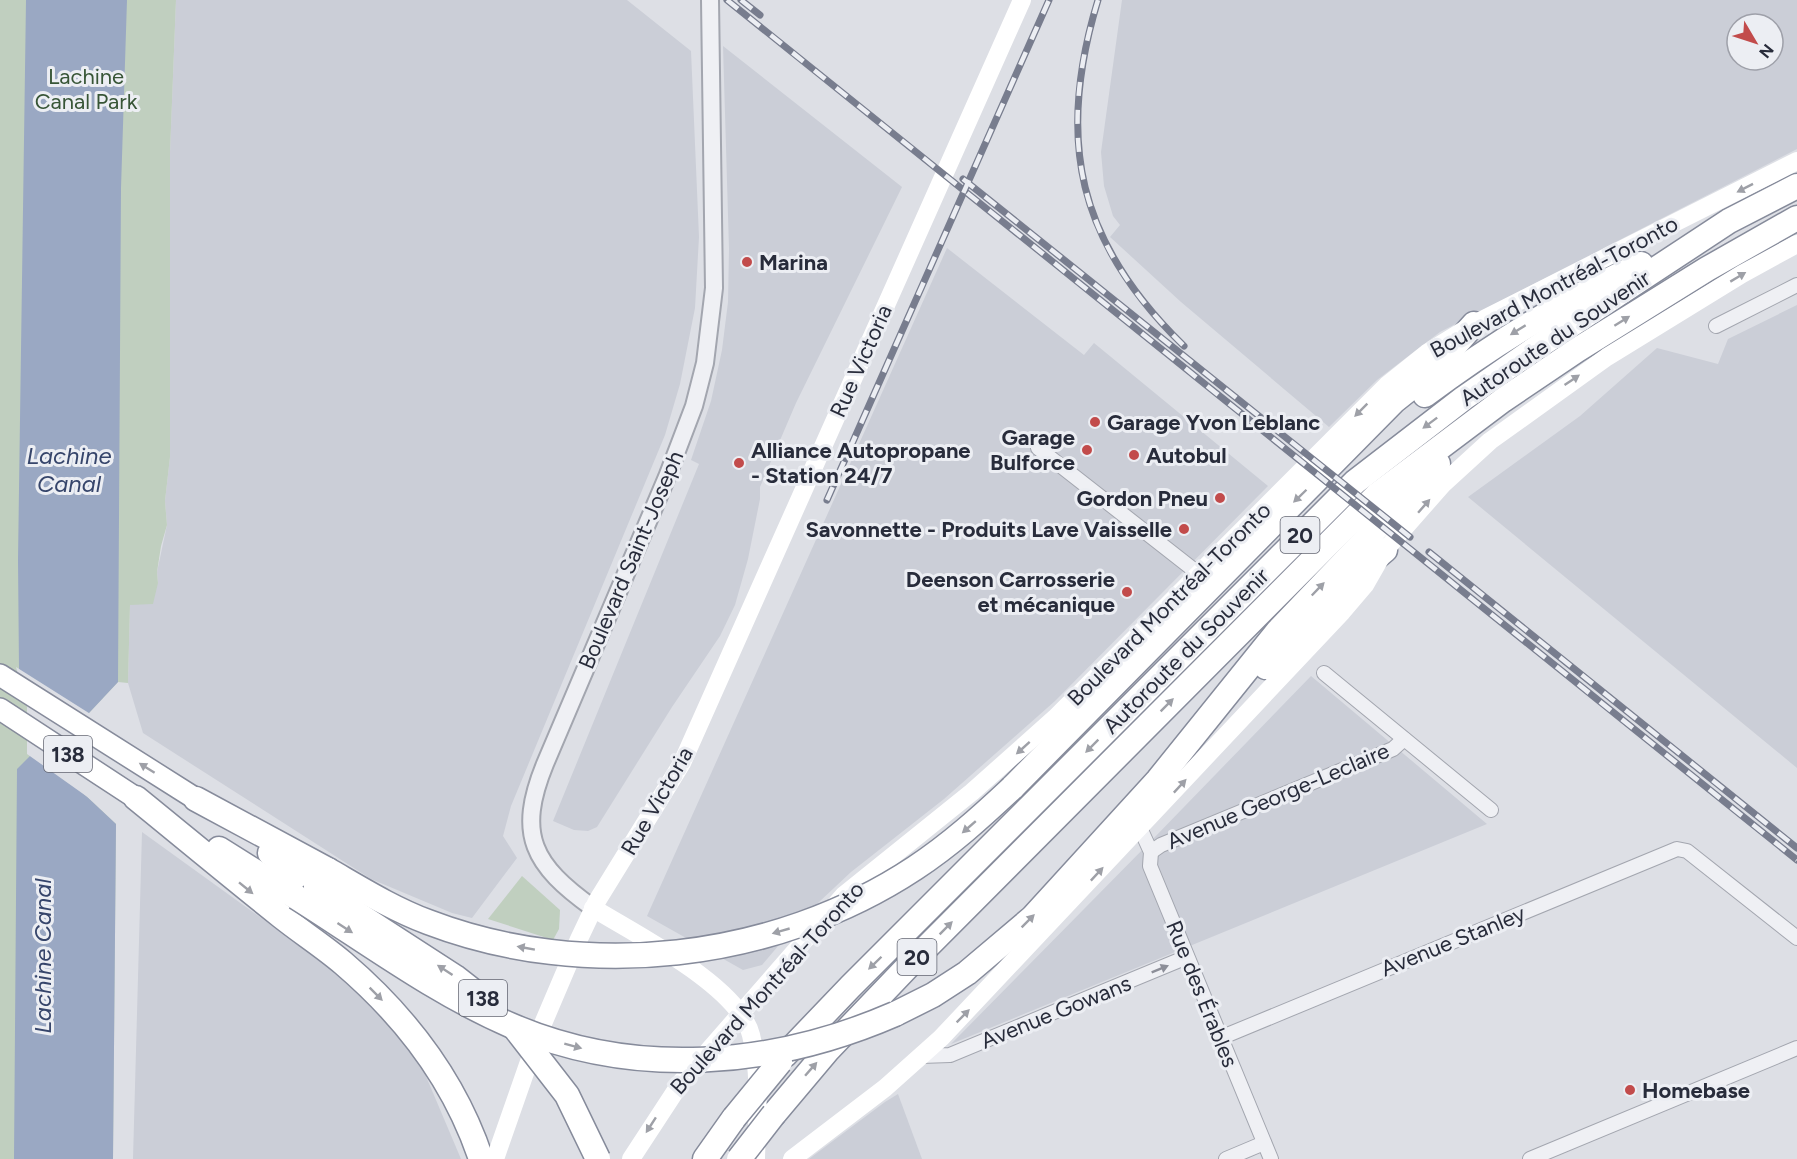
<svg xmlns="http://www.w3.org/2000/svg" width="1797" height="1159" font-family="Figtree,sans-serif">
	<rect width="100%" height="100%" fill="#dddfe5"/>
	<g fill="#cbced7" fill-rule="evenodd">
		<path d="M176,0H627L691,51L699,237L695,308L680,384L665,435L511,806L503,836L517,858L472,918L452,913L371,879L143,733L128,683L130,605L158,583L157,572L167,525L165,501L170,457V153Z"/>
		<path d="M1122,0H1797V149L1440,332L1377,380L1329,427L1181,302L1110,237L1120,225L1113,216L1104,186L1101,152ZM1737,24H1773V60H1737Z"/>
		<path d="M723,46L902,187L796,403L760,487V499L748,559L735,605L720,636L672,707L597,827L588,831L574,830L553,821L699,464L691,460L711,401L722,350L728,302L729,249Z"/>
		<path d="M947,248L1084,355L1094,343L1268,486L1055,701L944,799L851,872L801,919L762,965L743,970L647,916Z"/>
		<path d="M1797,305V768L1468,497L1580,416L1657,348L1718,364L1728,339Z"/>
		<path d="M1311,676L1487,824L951,1044L1152,840Z"/>
		<path d="M142,832L329,967L393,1026L425,1074L461,1159H133Z"/>
		<path d="M898,1094L922,1159H809L885,1102Z"/>
	</g>
	<g fill="#c0cfbf">
		<path d="M0,0H176L170,153V457L165,501L167,525L161,546L157,572L158,583L153,604L130,605L128,683L118,682L89,713L84,794L116,824L113,1159H0Z"/>
		<path d="M522,876L560,910L559,929L553,940L488,919Z"/>
	</g>
	<path fill="#9aa8c3" d="M26,0H127L121,188L118,682L89,713L84,794L116,824L113,1159H14L17,769L30,756V707L19,669L18,560Z"/>
	<path fill="#dddfe5" d="M16,667L92,715L88,793L110,813L27,754V707Z"/>
	<g fill="none" stroke-linecap="round" stroke-linejoin="round">
		<defs>
			<g id="minor">
				<path d="M1716,326L1797,285"/>
				<path d="M1038,448L1199,574"/>
				<path d="M1324,673L1491,810"/>
				<path d="M1140,828L1151,852L1150,866L1271,1159"/>
				<path d="M1151,852L1161,845L1393,749L1404,739"/>
				<path d="M1220,1038L1677,849L1687,851L1797,938"/>
				<path d="M921,1056L950,1055L1187,957"/>
				<path d="M1226,1159L1264,1143"/>
				<path d="M1530,1159L1797,1048"/>
			</g>
			<path id="tertiary" d="M593,908C533,865 516,835 545,764L667,477L694,406L705,363L714,288L710,0"/>
			<g id="trunk">
				<path d="M0,675L196,799"/>
				<path d="M0,709L136,798"/>
			</g>
			<g id="motorway">
				<path d="M1425,395C1496,342 1561,303 1641,264"/>
				<path d="M1266,667L1354,576L1385,550"/>
				<path d="M1012,788L1394,401L1433,370L1474,324"/>
				<path d="M136,798C184,837 232,877 281,916C301,932 323,946 343,963C405,1016 455,1081 481,1159"/>
				<path d="M196,799L328,870"/>
				<path d="M219,849L296,897"/>
				<path d="M270,853L316,887"/>
				<path d="M895,1014L933,995L967,973L1032,918L1158,780L1278,631L1438,464"/>
				<path d="M785,1055L850,987L1355,482L1464,398L1539,346L1729,221L1797,186"/>
				<path d="M774,1114L827,1051L914,960L1378,494L1503,400L1577,350L1707,269L1797,218"/>
				<path d="M705,1159L734,1118"/>
			</g>
		</defs>
		<use href="#minor" stroke="#a3a6af" stroke-width="16"/>
		<use href="#tertiary" stroke="#a3a6af" stroke-width="20"/>
		<use href="#trunk" stroke="#868b9b" stroke-width="24"/>
		<use href="#motorway" stroke="#868b9b" stroke-width="27"/>
		<use href="#minor" stroke="#eff0f4" stroke-width="14"/>
		<use href="#tertiary" stroke="#eff0f4" stroke-width="16"/>
		<g stroke="#fff" stroke-width="18">
			<path d="M593,908C635,934 739,986 751,1035C761,1074 757,1119 756,1159"/>
			<path d="M495,1159L539,1033L579,939L597,901L682,763L1022,0"/>
			<path d="M631,1159L682,1081L844,895L972,792L1055,718L1387,385L1427,353L1474,324L1797,161"/>
			<path d="M792,1159L885,1088L941,1038L1342,612L1365,585L1385,550L1443,484L1490,441L1607,357L1742,274L1797,244"/>
		</g>
		<use href="#trunk" stroke="#fff" stroke-width="21"/>
		<use href="#motorway" stroke="#fff" stroke-width="24"/>
		<defs>
			<g id="rail">
				<path d="M727,0L1797,860"/>
				<path d="M741,0L760,15"/>
				<path d="M1098,0C1055,141 1078,243 1184,346"/>
				<path d="M963,179L1410,537"/>
				<path d="M827,500L1049,0"/>
				<path d="M1429,552L1797,848"/>
			</g>
		</defs>
		<use href="#rail" stroke="#787d8e" stroke-width="7"/>
		<use href="#rail" stroke="#eceef3" stroke-width="4.5" stroke-dasharray="14" stroke-linecap="butt"/>
		<defs>
			<g id="motorway-bridge">
				<path d="M328,870C361,889 393,909 428,922C585,982 774,961 915,868C950,845 981,817 1012,788"/>
				<path d="M316,887L455,977L487,1002"/>
				<path d="M296,897C366,941 434,992 510,1025C635,1079 773,1067 895,1014"/>
				<path d="M515,1028L567,1095L598,1159"/>
				<path d="M734,1118L780,1062"/>
				<path d="M739,1159L774,1114"/>
			</g>
		</defs>
		<use href="#motorway-bridge" stroke="#868b9b" stroke-width="27" stroke-linecap="butt"/>
		<use href="#motorway-bridge" stroke="#fff" stroke-width="24"/>
	</g>
	<defs><path id="oneway-solid" d="M-6-.8H1V-3.2L6.5 0L1 3.2V.8H-6Z" transform="scale(1.5)"/></defs>
	<g fill="#9ea0a7">
		<use href="#oneway-solid" transform="translate(1745 188) rotate(153)"/>
		<use href="#oneway-solid" transform="translate(1738 277) rotate(-31)"/>
		<use href="#oneway-solid" transform="translate(1622 321) rotate(-32)"/>
		<use href="#oneway-solid" transform="translate(1518 330) rotate(148)"/>
		<use href="#oneway-solid" transform="translate(1572 380) rotate(-34)"/>
		<use href="#oneway-solid" transform="translate(1361 410) rotate(135)"/>
		<use href="#oneway-solid" transform="translate(1430 423) rotate(143)"/>
		<use href="#oneway-solid" transform="translate(1300 496) rotate(136)"/>
		<use href="#oneway-solid" transform="translate(1424 506) rotate(-49)"/>
		<use href="#oneway-solid" transform="translate(1318 589) rotate(-46)"/>
		<use href="#oneway-solid" transform="translate(1167 705) rotate(-45)"/>
		<use href="#oneway-solid" transform="translate(1092 746) rotate(135)"/>
		<use href="#oneway-solid" transform="translate(1023 748) rotate(138)"/>
		<use href="#oneway-solid" transform="translate(147 768) rotate(-148)"/>
		<use href="#oneway-solid" transform="translate(1180 786) rotate(-47)"/>
		<use href="#oneway-solid" transform="translate(969 827) rotate(139)"/>
		<use href="#oneway-solid" transform="translate(1097 874) rotate(-47)"/>
		<use href="#oneway-solid" transform="translate(246 888) rotate(39)"/>
		<use href="#oneway-solid" transform="translate(1028 921) rotate(-45)"/>
		<use href="#oneway-solid" transform="translate(345 928) rotate(33)"/>
		<use href="#oneway-solid" transform="translate(946 928) rotate(-45)"/>
		<use href="#oneway-solid" transform="translate(781 931) rotate(164)"/>
		<use href="#oneway-solid" transform="translate(526 948) rotate(-170)"/>
		<use href="#oneway-solid" transform="translate(875 963) rotate(136)"/>
		<use href="#oneway-solid" transform="translate(445 970) rotate(-147)"/>
		<use href="#oneway-solid" transform="translate(376 994) rotate(45)"/>
		<use href="#oneway-solid" transform="translate(963 1016) rotate(-45)"/>
		<use href="#oneway-solid" transform="translate(573 1046) rotate(15)"/>
		<use href="#oneway-solid" transform="translate(811 1069) rotate(-49)"/>
		<use href="#oneway-solid" transform="translate(651 1125) rotate(123)"/>
	</g>
	<use fill="#8c8e98" href="#oneway-solid" transform="translate(1160 969) rotate(-22)"/>
	<g fill="#c24b4b" stroke="#eceef3" stroke-width="2">
		<circle cx="747" cy="262" r="6"/>
		<circle cx="1095" cy="422" r="6"/>
		<circle cx="1087" cy="450" r="6"/>
		<circle cx="1134" cy="455" r="6"/>
		<circle cx="739" cy="463" r="6"/>
		<circle cx="1220" cy="498" r="6"/>
		<circle cx="1184" cy="529" r="6"/>
		<circle cx="1127" cy="592" r="6"/>
		<circle cx="1630" cy="1090" r="6"/>
	</g>
	<g text-anchor="middle" dominant-baseline="central" stroke-width="6" stroke-linejoin="round" paint-order="stroke">
		<g fill="#eceef3" stroke="#636672" stroke-width="1.5">
			<rect x="1280.5" y="517" width="39" height="36" rx="4.5"/>
			<rect x="44" y="736" width="48" height="36" rx="4.5"/>
			<rect x="897.5" y="939" width="39" height="36" rx="4.5"/>
			<rect x="459" y="980" width="48" height="36" rx="4.5"/>
		</g>
		<g font-size="21" font-weight="bold" fill="#282c3b">
			<text x="1300" y="535">20</text>
			<text x="68" y="754">138</text>
			<text x="917" y="957">20</text>
			<text x="483" y="998">138</text>
		</g>
		<g font-size="22" fill="#375536" stroke="#eceef3">
			<text x="86" y="76">Lachine<tspan x="86" dy="25">Canal Park</tspan></text>
		</g>
		<g font-size="22" font-weight="bold" fill="#282c3b" stroke="#eceef3" text-anchor="start">
			<text x="759" y="262">Marina</text>
			<text x="1107" y="422">Garage Yvon Leblanc</text>
			<text x="1075" y="437" text-anchor="end">Garage<tspan x="1075" dy="25">Bulforce</tspan></text>
			<text x="751" y="450">Alliance Autopropane<tspan x="751" dy="25">- Station 24/7</tspan></text>
			<text x="1146" y="455">Autobul</text>
			<text x="1208" y="498" text-anchor="end">Gordon Pneu</text>
			<text x="1172" y="529" text-anchor="end">Savonnette - Produits Lave Vaisselle</text>
			<text x="1115" y="579" text-anchor="end">Deenson Carrosserie<tspan x="1115" dy="25">et mécanique</tspan></text>
			<text x="1642" y="1090">Homebase</text>
		</g>
		<g font-size="22" fill="#282c3b" stroke="#eceef3">
			<text transform="translate(1554 287) rotate(-28)">Boulevard Montréal-Toronto</text>
			<text transform="translate(1555 338) rotate(-34)">Autoroute du Souvenir</text>
			<text transform="translate(861 361) rotate(-66)">Rue Victoria</text>
			<text transform="translate(631 560) rotate(-67)">Boulevard Saint-Joseph</text>
			<text transform="translate(1169 604) rotate(-45)">Boulevard Montréal-Toronto</text>
			<text transform="translate(1186 651) rotate(-45)">Autoroute du Souvenir</text>
			<text transform="translate(1278 796) rotate(-23)">Avenue George-Leclaire</text>
			<text transform="translate(657 801) rotate(-60)">Rue Victoria</text>
			<text transform="translate(1453 941) rotate(-22)">Avenue Stanley</text>
			<text transform="translate(767 988) rotate(-48)">Boulevard Montréal-Toronto</text>
			<text transform="translate(1202 994) rotate(68)">Rue des Érables</text>
			<text transform="translate(1056 1012) rotate(-22)">Avenue Gowans</text>
		</g>
		<g font-size="24" font-style="italic" fill="#36456b" stroke="#eceef3">
			<text x="69" y="455">Lachine<tspan x="69" dy="28">Canal</tspan></text>
			<text transform="translate(42 956) rotate(-90)">Lachine Canal</text>
		</g>
	</g>
	<g transform="translate(1755 42) rotate(129)"><circle r="28" fill="#eceef3" stroke="#9ea0a9" stroke-width="1.5"/>
	<path d="M0-4.5L10 22L0 15L-10 22Z" fill="#c24b4b"/>
	<text y="-9" font-size="16" font-weight="bold" text-anchor="middle" fill="#282c3b">N</text>
	</g>
</svg>
